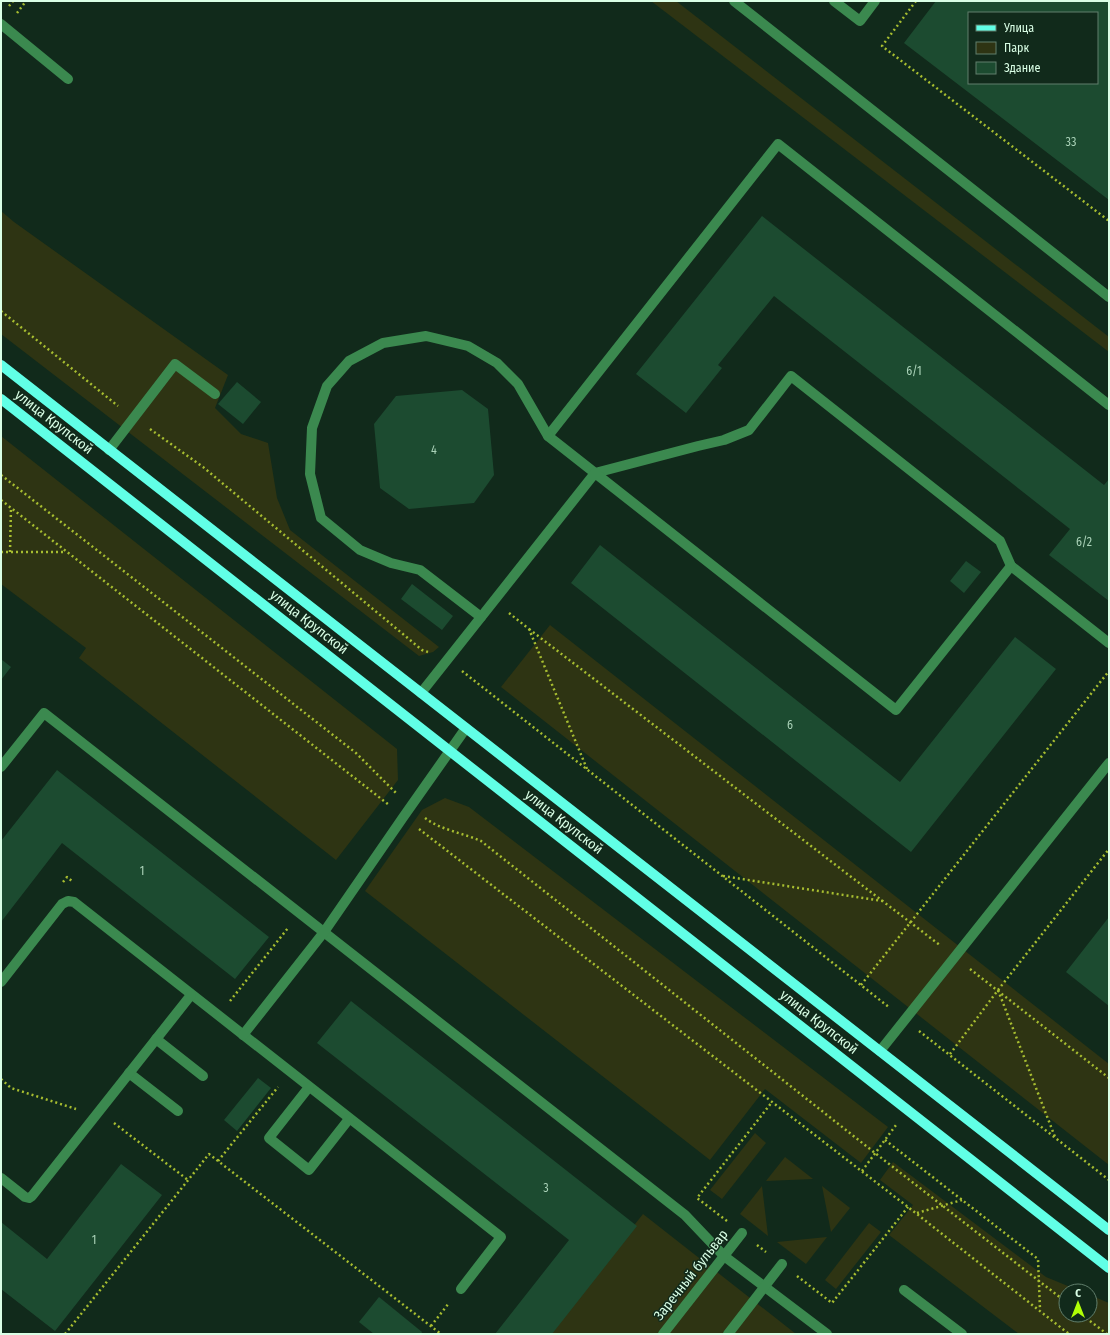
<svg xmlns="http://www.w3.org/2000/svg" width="1110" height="1335" font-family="'Fira Sans Condensed',sans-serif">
	<rect width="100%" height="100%" fill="#112a1b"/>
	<g fill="#2e3413">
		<path d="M651,1H676L1109,337V352Z"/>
		<path d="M1,211L14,222L228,375L215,408L241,434L268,443L277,498L290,530L439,647L433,652L419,656L1,334Z"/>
		<path d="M1,436L397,749L398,780L336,860L79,658L86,648L1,584Z"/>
		<path d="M550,625L1109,1064V1165L501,687Z"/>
		<path d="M445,798L469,807L888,1127L861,1163L765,1089L710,1160L365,891L422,810Z"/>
		<path d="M755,1133L766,1143L722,1199L710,1190Z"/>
		<path d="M785,1157L813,1179L766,1181Z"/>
		<path d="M893,1162L1046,1277L1080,1291H1066V1315H1090V1295L1109,1303V1334H1019L889,1235L913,1205L880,1180Z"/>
		<path d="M762,1186L768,1236L740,1214Z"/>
		<path d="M822,1186L850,1208L831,1232Z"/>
		<path d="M643,1214L796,1334H548Z"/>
		<path d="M869,1223L881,1232L836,1289L825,1280Z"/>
		<path d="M827,1237L806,1264L777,1242Z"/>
	</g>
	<g fill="#1c4b30" fill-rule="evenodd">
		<path d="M936,1H1109V200L904,43ZM969,13H1097V83H969Z"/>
		<path d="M762,216L1104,485L1109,479V601L1049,555L1070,529L774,296L718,365L722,368L686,413L636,374Z"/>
		<path d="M237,382L261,402L243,424L218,404Z"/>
		<path d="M462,390L488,409L494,475L474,503L409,509L380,488L374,424L396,396Z"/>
		<path d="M600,545L900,782L1015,637L1056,669L911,852L571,583Z"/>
		<path d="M966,561L981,572L964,593L950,581Z"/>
		<path d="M412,584L453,616L442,630L401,599Z"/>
		<path d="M1,659L11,667L1,680Z"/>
		<path d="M57,770L269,937L235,979L62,843L1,922V841Z"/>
		<path d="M1109,917V1006L1066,972Z"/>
		<path d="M351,1001L637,1226L552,1334H495L569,1240L317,1043Z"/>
		<path d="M258,1078L271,1088L237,1131L224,1120Z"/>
		<path d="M121,1164L162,1195L55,1331L1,1289V1222L47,1259Z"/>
		<path d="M379,1297L422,1332L421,1334H374L359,1322Z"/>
	</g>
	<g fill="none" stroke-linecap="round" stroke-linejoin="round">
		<g stroke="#a7bd30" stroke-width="2.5" stroke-dasharray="2 3" stroke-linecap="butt">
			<path d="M916,1L882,46L1109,221"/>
			<path d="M9,6L13,1"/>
			<path d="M17,13L26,1"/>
			<path d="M1,311L118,406"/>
			<path d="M150,429L203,467L422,650L428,652"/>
			<path d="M1,475L356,753L396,793"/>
			<path d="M1,500L389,805"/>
			<path d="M1,552H66"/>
			<path d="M10,552L11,508"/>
			<path d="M509,613L529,629L587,769"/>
			<path d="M529,629L941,946"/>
			<path d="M462,671L890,1008"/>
			<path d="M425,818C441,830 463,833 481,841L875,1153L1066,1302"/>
			<path d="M419,829L908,1207L1069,1334"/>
			<path d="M723,876L882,901"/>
			<path d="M63,882L67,877L73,882"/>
			<path d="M970,969L1109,1078"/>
			<path d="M861,985L1109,671"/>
			<path d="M998,990L1055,1137"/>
			<path d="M230,1001L288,928"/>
			<path d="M919,1031L1109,1180"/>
			<path d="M950,1054L998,990L1109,849"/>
			<path d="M1,1079L11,1088L76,1109"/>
			<path d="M114,1123L188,1180"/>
			<path d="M885,1140L1038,1259L1040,1310"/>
			<path d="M218,1161L278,1087"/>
			<path d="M862,1171L896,1125"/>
			<path d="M917,1213L962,1200"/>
			<path d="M727,1221L697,1198L772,1102"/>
			<path d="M757,1245L766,1252"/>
			<path d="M797,1276L832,1303L908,1207"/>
			<path d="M1082,1315L1107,1334"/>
			<path d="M431,1326L449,1303"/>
			<path d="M65,1334L209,1154L441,1334"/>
		</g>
		<g stroke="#3b894f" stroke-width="10">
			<path d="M734,1L1109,297"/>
			<path d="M834,1L860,21L875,1"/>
			<path d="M1,24L68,79"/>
			<path d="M1109,405L778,144L548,436L595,473L698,446L724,440L749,430L791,376L1000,541L1011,566L1109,643"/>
			<path d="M109,450L175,364L215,394"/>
			<path d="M481,617L420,570L391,563L360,550L321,518L310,474L312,428L327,386L349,361L383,343L426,336L468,346L497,363L518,384L548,436"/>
			<path d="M421,693L595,473L896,710L1011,566"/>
			<path d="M1,767L44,713L685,1215L724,1256L827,1334"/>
			<path d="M1,982L62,904L68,901L74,902L501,1237L461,1289"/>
			<path d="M243,1035L324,932L404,816L466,728"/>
			<path d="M156,1039L203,1076"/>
			<path d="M880,1051L1109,763"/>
			<path d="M129,1073L178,1111"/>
			<path d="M309,1087L269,1138L309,1170L349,1119"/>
			<path d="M1,1178L25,1197L29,1198L32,1196L191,995"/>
			<path d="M904,1290L962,1334"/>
			<path d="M663,1334L742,1233"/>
			<path d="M728,1334L782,1264"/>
		</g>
		<g stroke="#61ffe6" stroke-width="10">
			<path d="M1,365L1109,1230"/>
			<path d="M1,399L1109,1268"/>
		</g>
	</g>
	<g text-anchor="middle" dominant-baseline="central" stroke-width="3" stroke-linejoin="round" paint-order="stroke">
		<g font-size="12" fill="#aad2b8">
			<text x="1071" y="142">33</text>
			<text x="914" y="371">6/1</text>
			<text x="434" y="450">4</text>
			<text x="1084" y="542">6/2</text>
			<text x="790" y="725">6</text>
			<text x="142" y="871">1</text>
			<text x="546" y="1188">3</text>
			<text x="94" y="1240">1</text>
		</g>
		<g font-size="14" fill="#daffe6" stroke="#112a1b">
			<text transform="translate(54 422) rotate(38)">улица Крупской</text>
			<text transform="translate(309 622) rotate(38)">улица Крупской</text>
			<text transform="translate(564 822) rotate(38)">улица Крупской</text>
			<text transform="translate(819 1022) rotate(38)">улица Крупской</text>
			<text transform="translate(691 1275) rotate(-52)">Заречный бульвар</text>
		</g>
	</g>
	<rect width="1110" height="1335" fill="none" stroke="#daffe6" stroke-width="4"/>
	<rect x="968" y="12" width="130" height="72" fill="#112a1b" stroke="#617f6c"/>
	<rect x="976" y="25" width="20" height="6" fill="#61ffe6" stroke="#617f6c"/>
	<text x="1004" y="32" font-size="12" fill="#daffe6">Улица</text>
	<rect x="976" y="42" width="20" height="12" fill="#2e3413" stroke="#617f6c"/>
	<text x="1004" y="52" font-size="12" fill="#daffe6">Парк</text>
	<rect x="976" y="62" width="20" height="12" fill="#1c4b30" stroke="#617f6c"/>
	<text x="1004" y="72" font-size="12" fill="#daffe6">Здание</text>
	<g transform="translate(1078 1303)"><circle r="19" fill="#112a1b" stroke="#617f6c"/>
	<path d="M0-3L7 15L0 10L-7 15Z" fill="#b0ff06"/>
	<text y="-6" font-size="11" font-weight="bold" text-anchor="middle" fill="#daffe6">С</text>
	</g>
</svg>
